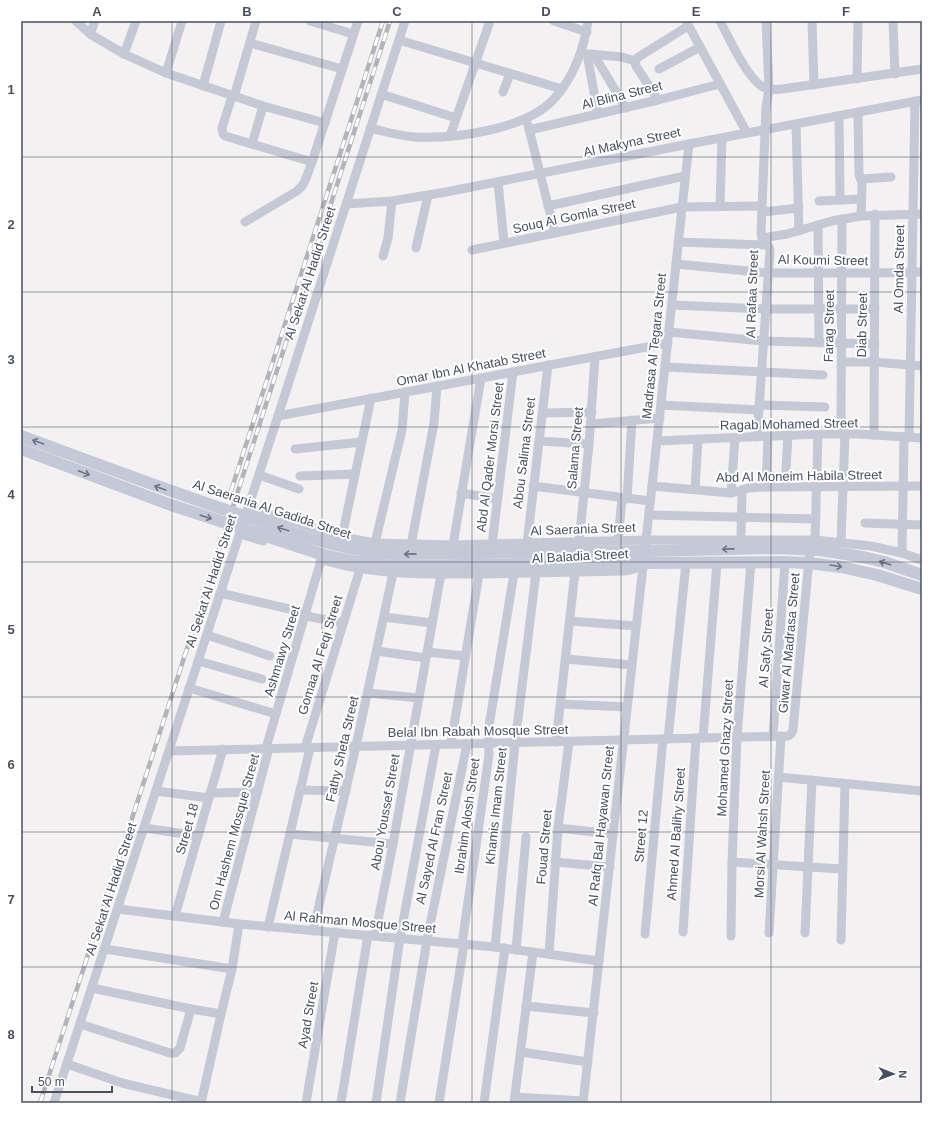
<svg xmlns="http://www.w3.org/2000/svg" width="943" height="1124" font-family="Arial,sans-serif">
	<rect width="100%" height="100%" fill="#f3f1f1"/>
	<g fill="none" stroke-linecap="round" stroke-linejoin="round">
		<g stroke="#c5c9d5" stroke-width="9">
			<path d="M76,21L90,34L124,54L166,73L263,106L325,123"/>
			<path d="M310,21L353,34"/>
			<path d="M554,21L587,32"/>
			<path d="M686,21L747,133"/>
			<path d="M720,21C729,38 747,78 763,87C769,90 775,90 782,89L922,69"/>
			<path d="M812,21L814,85"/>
			<path d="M893,21L895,74"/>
			<path d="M90,34L95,21"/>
			<path d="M399,40L562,89"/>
			<path d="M250,43L342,69"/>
			<path d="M124,54L136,21"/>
			<path d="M587,54L598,114"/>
			<path d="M590,54L622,57L635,61"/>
			<path d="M594,55L626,108"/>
			<path d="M659,69L700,47"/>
			<path d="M166,73L182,21"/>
			<path d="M857,79L858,21"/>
			<path d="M203,86L221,21"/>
			<path d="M503,92L510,74"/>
			<path d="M381,94L456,118"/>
			<path d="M232,96L222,128L223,134L225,136L312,162"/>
			<path d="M234,97L256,21"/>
			<path d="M658,100L636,66L635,61L637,58L688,26"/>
			<path d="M858,112L859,174L862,183L861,216"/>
			<path d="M839,116L840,200"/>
			<path d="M796,124L799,231"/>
			<path d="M528,125L555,233"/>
			<path d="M370,128C385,132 400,136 415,137C454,139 524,130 553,100C573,79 584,49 588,21"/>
			<path d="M529,130L658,100L720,84"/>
			<path d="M450,136L490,21"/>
			<path d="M252,144L263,106"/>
			<path d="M861,179L891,177"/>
			<path d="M498,182L504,243"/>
			<path d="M819,201L862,199"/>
			<path d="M346,204L392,201L446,192L689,144L922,100"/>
			<path d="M548,206L685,176"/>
			<path d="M720,206L722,138"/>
			<path d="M762,212L799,208"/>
			<path d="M245,222L297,191L302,186L305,181L312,162L358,21"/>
			<path d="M818,225L819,343"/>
			<path d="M762,238L787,234L832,221L861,216L922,214"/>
			<path d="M678,242L767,245"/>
			<path d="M416,248L428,195"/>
			<path d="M472,250L682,207L762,206"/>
			<path d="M383,256L388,238L392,201"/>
			<path d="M676,264L768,273H875L922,272"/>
			<path d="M672,305L765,309H875"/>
			<path d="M669,332L763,341L875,344"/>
			<path d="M842,362H874L922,366"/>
			<path d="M665,367L823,375"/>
			<path d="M661,405L759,410"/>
			<path d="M759,405L825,407"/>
			<path d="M542,413L592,412"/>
			<path d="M278,416L668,343"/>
			<path d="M591,424L660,418"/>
			<path d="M841,434L842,219"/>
			<path d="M874,435L875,214"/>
			<path d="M757,437L770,250C769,244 762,240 761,234L766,107L769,89L766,21"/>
			<path d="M909,437L915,101"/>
			<path d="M539,441L589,444"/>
			<path d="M657,441L818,434H858L922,438"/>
			<path d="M295,449L362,442"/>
			<path d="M259,475L299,489"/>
			<path d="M300,476L355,474"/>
			<path d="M533,486L650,501"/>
			<path d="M652,486L731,493L739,491L748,488L766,487L922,486"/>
			<path d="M766,487L768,436"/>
			<path d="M785,487L788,435"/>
			<path d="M695,489L698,439"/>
			<path d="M461,493L498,499"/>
			<path d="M731,493L735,438"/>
			<path d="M627,499L632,420"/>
			<path d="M248,507L342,537L375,543L453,545L646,540H815L871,546L902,553L922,560"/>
			<path d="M649,515L816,519"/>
			<path d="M865,523L922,525"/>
			<path d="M240,534L263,541"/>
			<path d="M342,537L371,398"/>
			<path d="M741,540L742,490"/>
			<path d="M815,540L818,434"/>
			<path d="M618,541L622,498"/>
			<path d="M579,542L589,444L595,357"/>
			<path d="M841,542L845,434"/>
			<path d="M375,543L402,430L405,392"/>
			<path d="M527,544L548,365"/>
			<path d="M411,545L434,423L437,386"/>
			<path d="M453,545L481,378"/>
			<path d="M492,545L513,372"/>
			<path d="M902,553L904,437"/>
			<path d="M323,560C375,576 427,574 481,574C528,573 576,572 624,571L634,569L643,563"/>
			<path d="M220,593L307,613"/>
			<path d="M306,616L342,623"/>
			<path d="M384,617L432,623"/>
			<path d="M570,621L636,626"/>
			<path d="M207,635L270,656"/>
			<path d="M377,651L426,658"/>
			<path d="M427,652L465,656"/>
			<path d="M566,659L632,665"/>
			<path d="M198,661L262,679"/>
			<path d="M189,688L276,714"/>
			<path d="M368,693L419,698"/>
			<path d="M561,704L627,707"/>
			<path d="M773,736L785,562"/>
			<path d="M703,738L717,563"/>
			<path d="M668,739L686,563"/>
			<path d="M556,742L575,572"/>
			<path d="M451,744L479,574"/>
			<path d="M266,748L321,560"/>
			<path d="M305,748L360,569"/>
			<path d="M169,751L788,736L791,734L793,730L810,549"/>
			<path d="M778,777L922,791"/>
			<path d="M300,790L346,791"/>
			<path d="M156,791L209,798"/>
			<path d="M210,793L258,792"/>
			<path d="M145,828L198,836"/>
			<path d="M558,828L613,834"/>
			<path d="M290,834L393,844"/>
			<path d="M555,862L610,867"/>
			<path d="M732,862L842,869"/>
			<path d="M118,909L239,924L495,947L599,961"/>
			<path d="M175,916L223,749"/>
			<path d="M223,922L269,748"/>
			<path d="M268,927L310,748"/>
			<path d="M313,931L356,746L393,573"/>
			<path d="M683,932L696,738"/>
			<path d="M769,933L781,736"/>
			<path d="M805,933L812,780"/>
			<path d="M645,934L663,739"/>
			<path d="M375,936L393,844L441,574"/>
			<path d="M731,936L732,862L737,737L751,562"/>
			<path d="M841,940L845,784"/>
			<path d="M462,944L489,755L488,732L514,573"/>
			<path d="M495,947L515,743L536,573"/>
			<path d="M105,949L232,969"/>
			<path d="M516,950L526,837"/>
			<path d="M549,954L558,828L569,742"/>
			<path d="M92,988L191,1009L221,1014"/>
			<path d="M526,1006L594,1013"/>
			<path d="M80,1024L170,1053H175L180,1048L191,1009"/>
			<path d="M521,1052L588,1062"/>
			<path d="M67,1064L122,1083L202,1102"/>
			<path d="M515,1097L583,1101"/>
			<path d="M54,1103L278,416L405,21"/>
			<path d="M201,1103L221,1014L232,969L239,924"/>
			<path d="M306,1103L335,932"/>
			<path d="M341,1103L368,935"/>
			<path d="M376,1103L400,938L436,745"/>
			<path d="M400,1103L427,940L467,744"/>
			<path d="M439,1103L464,944"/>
			<path d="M484,1103L505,948"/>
			<path d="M514,1103L533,952"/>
			<path d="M583,1103L652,486L689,144"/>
		</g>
		<g stroke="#c4c9d8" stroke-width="12">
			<path d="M645,551L776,548L820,550L863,557L884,562L922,575"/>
			<path d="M643,563L785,562L809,563L841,567L877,575L922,589"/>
		</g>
		<defs>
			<g id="rail">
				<path d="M231,491L383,21"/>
				<path d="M40,1103L390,21"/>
			</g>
		</defs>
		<use href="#rail" stroke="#b3b4bb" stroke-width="4.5"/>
		<use href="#rail" stroke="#fff" stroke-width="3" stroke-dasharray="9" stroke-linecap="butt"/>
		<g stroke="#c4c9d8" stroke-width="12">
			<path d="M21,436C97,464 173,493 250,518C298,534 342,551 393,554L645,551"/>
			<path d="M21,449L171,505L327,556L352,561L391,566L643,563"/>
		</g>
	</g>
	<defs><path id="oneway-shaft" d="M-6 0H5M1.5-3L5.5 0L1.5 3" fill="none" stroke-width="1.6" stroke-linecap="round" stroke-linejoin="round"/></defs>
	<g stroke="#6e7483">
		<use href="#oneway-shaft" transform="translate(38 442) rotate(-160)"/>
		<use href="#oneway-shaft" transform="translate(84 473) rotate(21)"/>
		<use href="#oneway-shaft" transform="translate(160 488) rotate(-160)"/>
		<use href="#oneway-shaft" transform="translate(206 517) rotate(18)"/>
		<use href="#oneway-shaft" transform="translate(283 529) rotate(-162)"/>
		<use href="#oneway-shaft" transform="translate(728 549) rotate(179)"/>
		<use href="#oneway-shaft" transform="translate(410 554) rotate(179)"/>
		<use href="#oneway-shaft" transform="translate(885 563) rotate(-164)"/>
		<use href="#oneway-shaft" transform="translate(836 566) rotate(9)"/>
	</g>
	<path fill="none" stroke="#494f5e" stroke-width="1" stroke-opacity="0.55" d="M172,21V1103M322,21V1103M472,21V1103M621,21V1103M771,21V1103M21,157H922M21,292H922M21,427H922M21,562H922M21,697H922M21,832H922M21,967H922"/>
	<g text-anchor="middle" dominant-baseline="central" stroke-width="4" stroke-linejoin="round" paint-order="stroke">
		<g font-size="13" fill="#494f5e" stroke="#fff">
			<text transform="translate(622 95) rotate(-14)">Al Blina Street</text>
			<text transform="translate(632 142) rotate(-12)">Al Makyna Street</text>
			<text transform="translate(574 216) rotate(-12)">Souq Al Gomla Street</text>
			<text transform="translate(823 260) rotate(1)">Al Koumi Street</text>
			<text transform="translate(899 269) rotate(-89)">Al Omda Street</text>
			<text transform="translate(310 273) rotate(-72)">Al Sekat Al Hadid Street</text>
			<text transform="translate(752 294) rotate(-88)">Al Rafaa Street</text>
			<text transform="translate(862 325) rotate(-89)">Diab Street</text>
			<text transform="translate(829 326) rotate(-89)">Farag Street</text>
			<text transform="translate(654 346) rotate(-84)">Madrasa Al Tegara Street</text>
			<text transform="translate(471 367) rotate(-11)">Omar Ibn Al Khatab Street</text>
			<text transform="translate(789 424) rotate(-1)">Ragab Mohamed Street</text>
			<text transform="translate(575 448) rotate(-85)">Salama Street</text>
			<text transform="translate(524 453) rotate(-83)">Abou Salima Street</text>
			<text transform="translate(490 457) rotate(-83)">Abd Al Qader Morsi Street</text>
			<text transform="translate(799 476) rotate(-1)">Abd Al Moneim Habila Street</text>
			<text transform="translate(272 509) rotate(18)">Al Saerania Al Gadida Street</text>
			<text transform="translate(583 529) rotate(-2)">Al Saerania Street</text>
			<text transform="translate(580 556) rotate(-3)">Al Baladia Street</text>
			<text transform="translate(211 581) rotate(-72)">Al Sekat Al Hadid Street</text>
			<text transform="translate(789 643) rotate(-85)">Giwar Al Madrasa Street</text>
			<text transform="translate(766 648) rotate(-86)">Al Safy Street</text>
			<text transform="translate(282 651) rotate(-73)">Ashmawy Street</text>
			<text transform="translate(320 655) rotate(-73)">Gomaa Al Feqi Street</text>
			<text transform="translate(478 731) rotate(-1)">Belal Ibn Rabah Mosque Street</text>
			<text transform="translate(725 748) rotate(-87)">Mohamed Ghazy Street</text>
			<text transform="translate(342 749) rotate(-77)">Fathy Sheta Street</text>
			<text transform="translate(496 806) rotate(-84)">Khamis Imam Street</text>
			<text transform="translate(385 812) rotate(-80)">Abou Youssef Street</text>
			<text transform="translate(467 816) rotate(-82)">Ibrahim Alosh Street</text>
			<text transform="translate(601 826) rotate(-84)">Al Rafq Bal Hayawan Street</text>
			<text transform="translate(187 829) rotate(-74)">Street 18</text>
			<text transform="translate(234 832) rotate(-75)">Om Hashem Mosque Street</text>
			<text transform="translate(676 834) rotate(-86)">Ahmed Al Balihy Street</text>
			<text transform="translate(762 834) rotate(-87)">Morsi Al Wahsh Street</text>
			<text transform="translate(641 836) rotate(-85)">Street 12</text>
			<text transform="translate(434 838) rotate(-78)">Al Sayed Al Fran Street</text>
			<text transform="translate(544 847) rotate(-85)">Fouad Street</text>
			<text transform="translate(111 889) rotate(-72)">Al Sekat Al Hadid Street</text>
			<text transform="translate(360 922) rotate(5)">Al Rahman Mosque Street</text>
			<text transform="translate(308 1015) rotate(-80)">Ayad Street</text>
		</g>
	</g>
	<rect width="943" height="1124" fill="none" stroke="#ffffff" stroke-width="44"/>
	<g transform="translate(893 1074) rotate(91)" stroke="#ffffff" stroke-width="3" paint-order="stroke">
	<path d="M0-3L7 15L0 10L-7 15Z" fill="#494f5e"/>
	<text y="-6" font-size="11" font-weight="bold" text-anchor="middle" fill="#494f5e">N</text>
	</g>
	<path d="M32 1086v6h80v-6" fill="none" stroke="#494f5e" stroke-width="2"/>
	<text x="38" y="1086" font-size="12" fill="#494f5e" stroke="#ffffff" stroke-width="3" paint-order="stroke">50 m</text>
	<rect x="22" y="22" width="899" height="1080" fill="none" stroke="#494f5e" stroke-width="1.5"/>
	<g font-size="13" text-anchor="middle" font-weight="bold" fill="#494f5e">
		<text x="97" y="16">A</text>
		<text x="247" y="16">B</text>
		<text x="397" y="16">C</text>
		<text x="546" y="16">D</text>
		<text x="696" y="16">E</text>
		<text x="846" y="16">F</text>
		<text x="11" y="94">1</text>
		<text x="11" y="229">2</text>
		<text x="11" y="364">3</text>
		<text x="11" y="499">4</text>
		<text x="11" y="634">5</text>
		<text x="11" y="769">6</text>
		<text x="11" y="904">7</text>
		<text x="11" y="1039">8</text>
	</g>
</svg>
